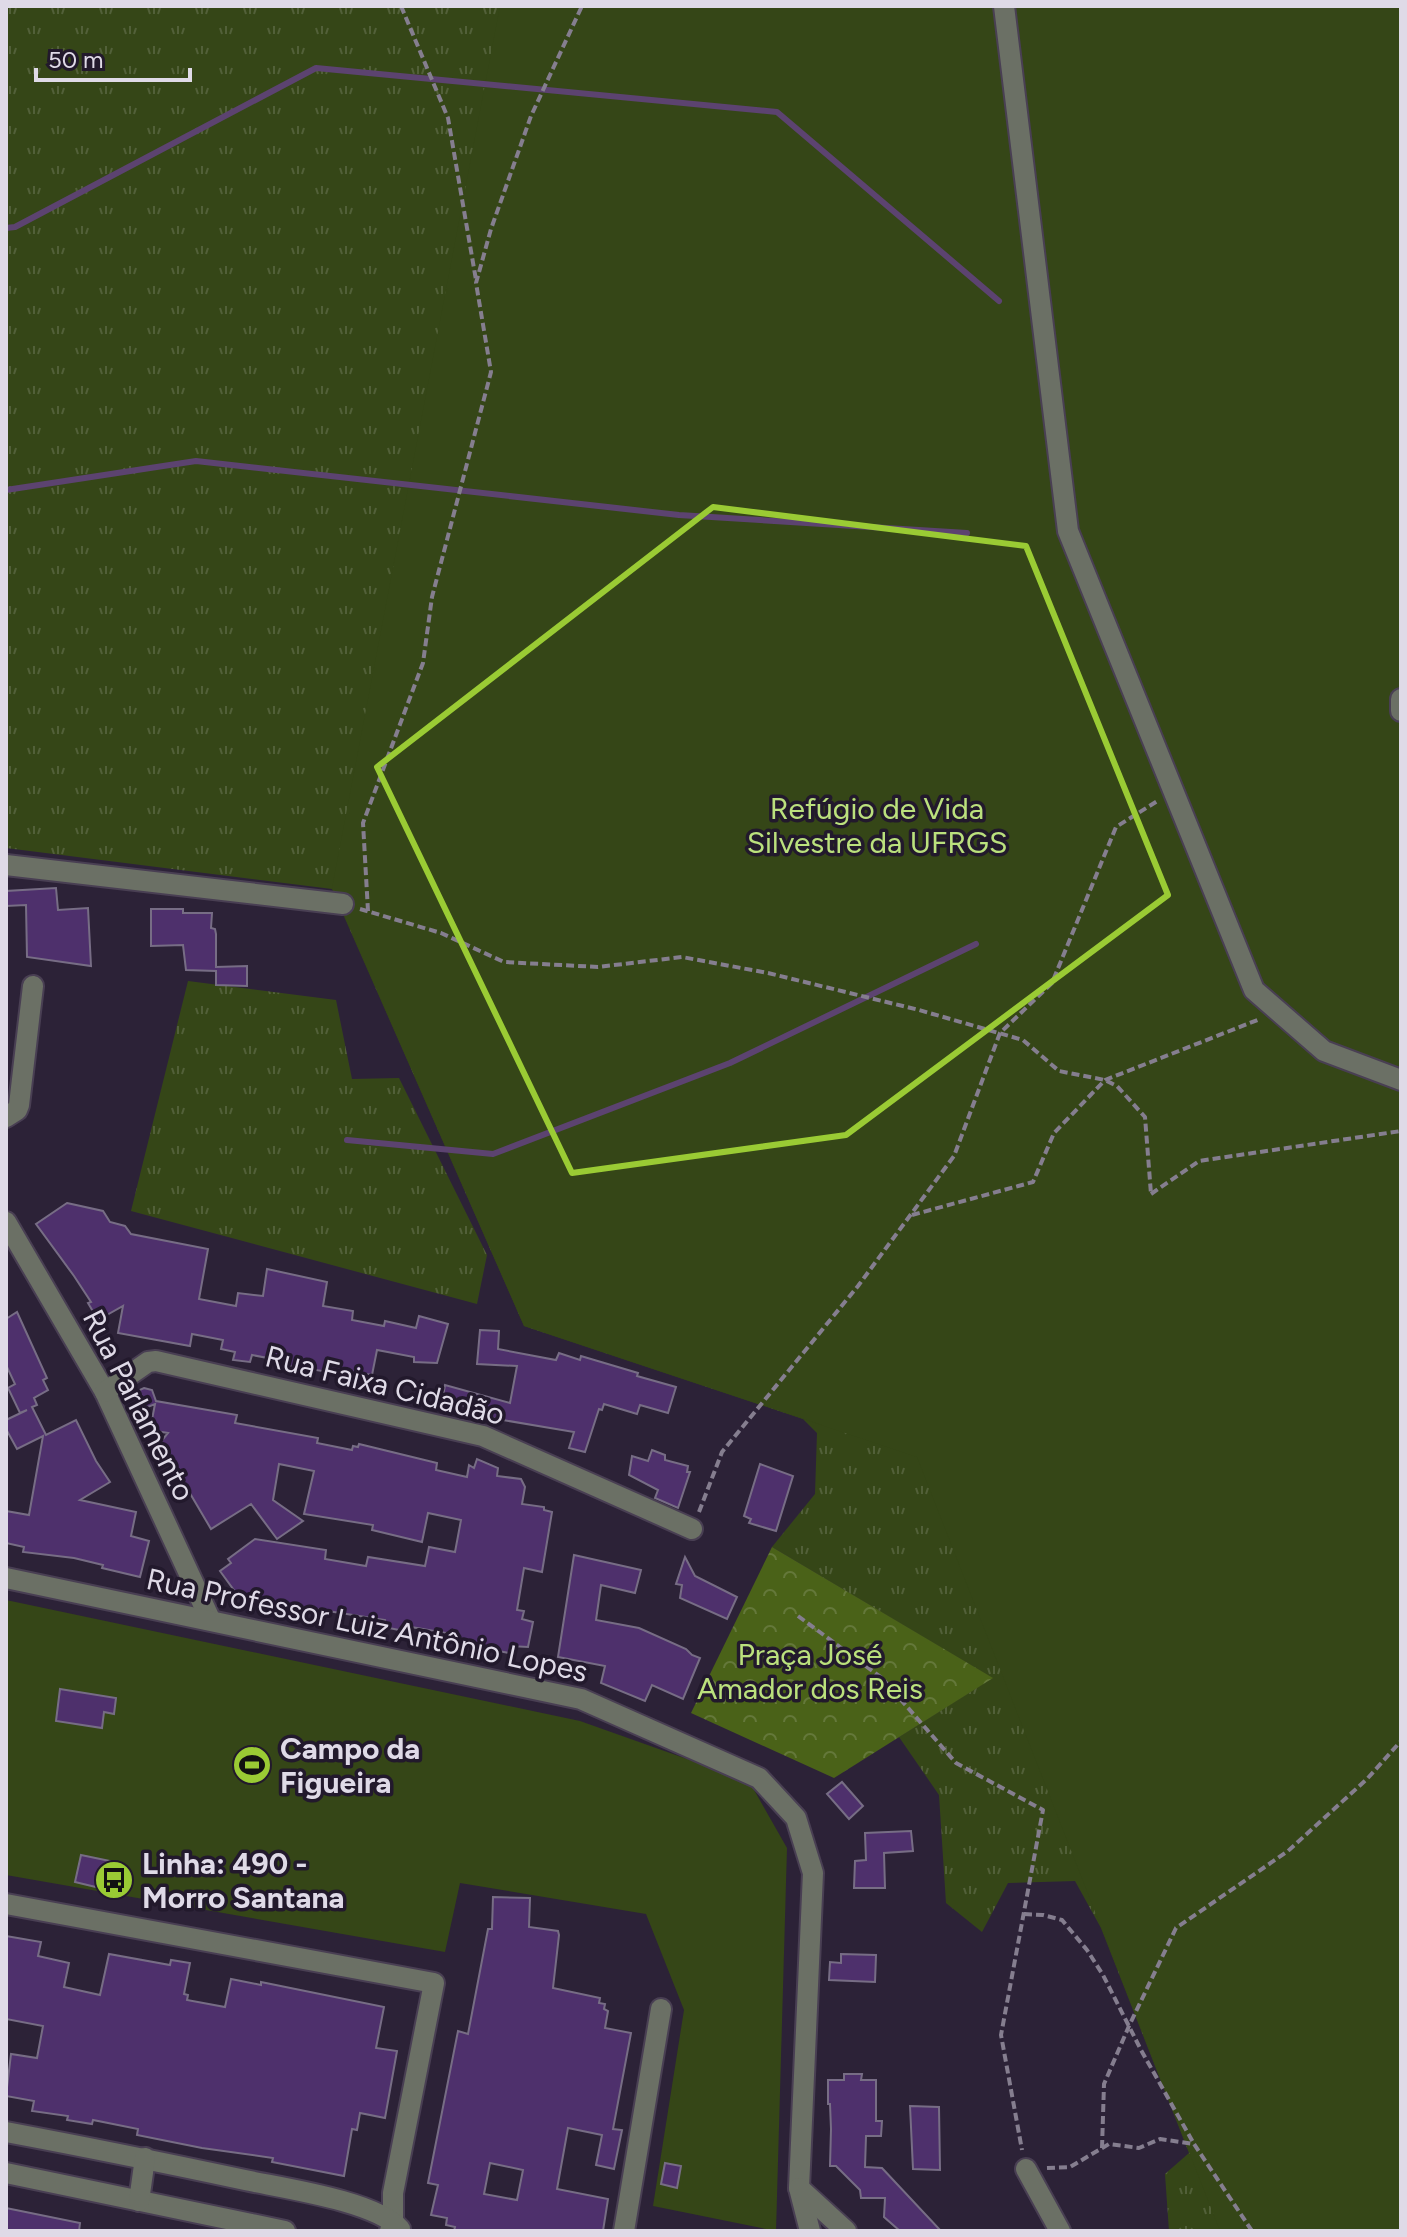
<svg xmlns="http://www.w3.org/2000/svg" width="1407" height="2237" font-family="Figtree,sans-serif">
	<defs>
		<pattern id="grass-tufts" width="24" height="20" patternUnits="userSpaceOnUse" patternTransform="scale(2)"><rect width="24" height="20" fill="#354617"/><path d="M3 7l-1-3M5 7V3M7 7l1-3M15 17l-1-3M17 17v-4M19 17l1-3" fill="none" stroke="#526039"/></pattern>
		<pattern id="forest-crowns" width="20" height="18" patternUnits="userSpaceOnUse" patternTransform="scale(2)"><rect width="20" height="18" fill="#4a6218"/><path d="M2 6a3 3 0 1 1 6 0M12 15a3 3 0 1 1 6 0" fill="none" stroke="#64783a"/></pattern>
	</defs>
	<rect width="100%" height="100%" fill="#2c2237"/>
	<g fill="url(#grass-tufts)">
		<path d="M6,6H1401V2231H1169L1165,2174L1189,2153L1101,1928L1075,1881L1008,1883L982,1932L946,1903L939,1795L899,1737L992,1678L772,1547L815,1494L817,1433L803,1419L524,1326L332,889L6,848Z"/>
		<path d="M188,981L336,1000L352,1079L399,1078L487,1255L477,1304L131,1211Z"/>
	</g>
	<path fill="url(#forest-crowns)" d="M772,1547L993,1678L834,1778L691,1713Z"/>
	<g fill="#354617">
		<path d="M500,6H1401V2231H1220L917,1457L524,1326L332,888Z"/>
		<path d="M6,1600L580,1721L749,1781L787,1848L776,2231L653,2206L684,2010L646,1914L460,1883L445,1952L6,1875Z"/>
	</g>
	<g fill="none" stroke-linecap="round" stroke-linejoin="round">
		<g stroke="#5c4370" stroke-width="6">
			<path d="M6,228L15,227L316,68L777,112L999,301"/>
			<path d="M6,490L196,461L679,515L967,533"/>
			<path d="M347,1140L493,1154L730,1063L976,944"/>
		</g>
	</g>
	<g fill="#4e306c" stroke="#776d85" stroke-width="2" fill-rule="evenodd">
		<path d="M56,888L58,910L88,908L91,966L27,957L26,905L6,906V891Z"/>
		<path d="M151,909H183V913H212L211,928L215,929L216,934V967L247,966V986L216,985V971L186,970L183,945L151,946Z"/>
		<path d="M67,1203L103,1211L110,1222L125,1226L131,1234L208,1249L199,1299L236,1306L238,1293L263,1296L267,1269L327,1282L323,1306L353,1311L352,1320L384,1326L385,1321L416,1328L419,1316L448,1324L437,1363L414,1362V1357L377,1350L372,1375L343,1370L342,1374L282,1365L283,1361L252,1355L250,1362L233,1360L235,1352L221,1349L223,1340L192,1334L190,1346L118,1333L123,1306L98,1320L88,1303L91,1302L74,1276L36,1224Z"/>
		<path d="M17,1312L47,1378L43,1380L48,1390L34,1398L37,1405L32,1407L46,1435L76,1420L96,1461L110,1482L80,1500L136,1512L131,1536L149,1541L140,1577L102,1568L103,1565L74,1558L23,1552L24,1547L6,1543V1511L29,1515L43,1436L17,1449L6,1429V1420L27,1410L20,1413L8,1388L15,1384L6,1365V1319Z"/>
		<path d="M480,1330L499,1331L498,1349L556,1360L559,1353L580,1360L581,1356L638,1373L637,1376L676,1387L668,1413L640,1405L637,1414L604,1404L602,1410L599,1409L585,1452L569,1448L574,1432L491,1418L466,1411L467,1406L442,1402L445,1385L510,1403L517,1366L477,1364Z"/>
		<path d="M144,1388L152,1390L156,1401L237,1415L235,1423L318,1438L317,1443L352,1450L353,1446L358,1447L359,1444L437,1463L436,1470L467,1477L469,1465L474,1468L477,1459L498,1468L497,1476L521,1479L525,1487L522,1504L544,1507V1510L552,1512L542,1572L524,1568L517,1610L524,1611L522,1619L533,1622L528,1647L510,1646L509,1653L473,1646V1642L457,1639L458,1635L405,1626L404,1631L384,1627L385,1620L239,1597L220,1571L231,1563L228,1559L255,1539L326,1550L325,1559L366,1566L368,1557L425,1566L429,1547L455,1552L461,1520L428,1513L422,1542L372,1530L373,1525L304,1514L314,1471L279,1464L273,1500L303,1521L277,1539L251,1504L211,1529L175,1468L155,1449L168,1433L150,1430L155,1404L140,1410L133,1393Z"/>
		<path d="M652,1450L665,1455V1460L688,1466L687,1472H690L678,1508L655,1498L658,1490L629,1475L632,1456L648,1461Z"/>
		<path d="M760,1464L793,1476L776,1531L749,1523L751,1519L744,1516Z"/>
		<path d="M574,1555L641,1570L635,1593L601,1585L596,1620L639,1628L686,1649L692,1655L700,1658L683,1699L652,1685L645,1701L601,1683L605,1666L558,1657Z"/>
		<path d="M685,1557L695,1576L737,1597L727,1619L680,1598L682,1585L676,1584Z"/>
		<path d="M60,1689L116,1698L114,1714L104,1712L102,1728L56,1721Z"/>
		<path d="M842,1782L863,1806L849,1819L827,1794Z"/>
		<path d="M911,1831L913,1851L884,1853L885,1888H854L855,1861L866,1860L865,1833Z"/>
		<path d="M81,1855L110,1861L104,1889L75,1882Z"/>
		<path d="M493,1897L530,1898L529,1927L558,1931L559,1935L553,1988L600,1998L599,2003L605,2004L604,2009L608,2011L605,2028L631,2033L613,2129L622,2130L614,2169L596,2165L602,2135L568,2128L557,2189L608,2199L603,2231H454L455,2227L446,2225L447,2218L431,2215L438,2185L428,2183L458,2031L468,2034L488,1929H492ZM490,2163L523,2170L517,2200L484,2194Z"/>
		<path d="M6,1936L41,1942L38,1956L69,1963L64,1987L100,1995L109,1954L170,1965L171,1960L190,1963L184,1994L188,1995L187,2000L225,2007L231,1979L261,1985V1982L384,2007L376,2048L397,2051L385,2118L360,2113L357,2130L352,2129L344,2176L272,2162L273,2158L202,2148L137,2135L138,2129L93,2120L92,2124L67,2120L68,2116L32,2111L34,2101L6,2096L11,2054L37,2058L43,2026L6,2019Z"/>
		<path d="M841,1954L876,1955L875,1982L829,1980L830,1962L841,1963Z"/>
		<path d="M844,2074H862L861,2080H876V2121H882L881,2136H866L865,2167L882,2168L941,2231H900L884,2217L885,2198H861L860,2190L836,2166H830L831,2129L830,2104H828V2080H844Z"/>
		<path d="M910,2106L939,2107L940,2170L913,2169Z"/>
		<path d="M665,2163L681,2166L677,2188L661,2184Z"/>
		<path d="M6,2208L80,2223L79,2231H6Z"/>
	</g>
	<g fill="none" stroke-linecap="round" stroke-linejoin="round">
		<defs>
			<g id="minor">
				<path d="M1004,6L1068,531L1254,990L1324,1051L1401,1080"/>
				<path d="M1401,699V711"/>
				<path d="M6,865L343,904"/>
				<path d="M6,1117L17,1110L19,1105L33,986"/>
				<path d="M6,1222L105,1392L210,1619"/>
				<path d="M105,1392L148,1362L156,1361L483,1436L692,1529"/>
				<path d="M6,1578L581,1699L759,1778L796,1818L813,1873L799,2188L810,2231"/>
				<path d="M6,1904L434,1983L393,2193V2221L390,2231"/>
				<path d="M6,2132C86,2147 165,2163 245,2180C282,2188 376,2201 400,2229"/>
				<path d="M1026,2169L1060,2231"/>
				<path d="M6,2173L285,2231"/>
				<path d="M799,2188L846,2231"/>
				<path d="M139,2201L145,2158"/>
				<path d="M624,2231L661,2009"/>
			</g>
		</defs>
		<use href="#minor" stroke="#493f53" stroke-width="24"/>
		<g stroke="#857e8f" stroke-width="4" stroke-dasharray="8 4" stroke-linecap="butt">
			<path d="M401,6L448,118L476,280"/>
			<path d="M360,909L441,933L504,962L598,967L682,957L768,973L919,1010L1023,1040L1059,1071L1105,1080L1117,1086L1145,1117L1151,1194"/>
			<path d="M368,911L363,823L423,663L432,597L491,372L476,283L491,229L531,116L582,6"/>
			<path d="M1151,1194L1199,1161L1401,1131"/>
			<path d="M912,1215L1033,1182L1054,1133L1105,1080L1260,1019"/>
			<path d="M699,1512L722,1452L858,1286L954,1156L1000,1033L1052,983L1116,827L1159,800"/>
			<path d="M798,1616L882,1678L956,1763L1043,1810L1001,2035L1022,2150"/>
			<path d="M1024,1914L1043,1915L1062,1920L1087,1950L1103,1975L1141,2050L1194,2144"/>
			<path d="M1102,2148L1104,2084L1129,2026L1176,1928L1288,1851L1367,1779L1401,1741"/>
			<path d="M1047,2168L1070,2167L1109,2144L1139,2148L1160,2139L1194,2144L1252,2231"/>
		</g>
		<use href="#minor" stroke="#6b7065" stroke-width="20"/>
	</g>
	<path fill="none" stroke="#9acb34" stroke-width="6" stroke-linejoin="round" d="M713,507L1026,546L1168,895L846,1135L572,1173L377,767Z"/>
	<defs>
		<symbol id="stadium-disc" viewBox="-11 -11 22 22"><circle r="9.5" fill="#9acb34" stroke="#22192c"/><path d="M0-5a6.5 5 0 1 0 0 10a6.5 5 0 1 0 0-10ZM-3.5-1.8h7v3.6h-7Z" fill="#111"/></symbol>
		<symbol id="bus-disc" viewBox="-11 -11 22 22"><circle r="9.5" fill="#9acb34" stroke="#22192c"/><path d="M-5-6H5V4H4V6H2V4H-2V6H-4V4H-5ZM-3.5-4V0h7V-4ZM-3.5 1.2v1.5H-2V1.2ZM2 1.2v1.5H3.5V1.2Z" fill="#111"/></symbol>
	</defs>
	<g fill-rule="evenodd">
		<use href="#stadium-disc" x="230" y="1743" width="44" height="44"/>
		<use href="#bus-disc" x="92" y="1858" width="44" height="44"/>
	</g>
	<g text-anchor="middle" dominant-baseline="central" stroke-width="7" stroke-linejoin="round" paint-order="stroke">
		<g font-size="30" fill="#bbe17d" stroke="#22192c">
			<text x="877" y="808">Refúgio de Vida<tspan x="877" dy="34">Silvestre da UFRGS</tspan></text>
			<text x="810" y="1654">Praça José<tspan x="810" dy="34">Amador dos Reis</tspan></text>
		</g>
		<g font-size="30" fill="#dfdae7" stroke="#22192c">
			<text transform="translate(385 1385) rotate(14)">Rua Faixa Cidadão</text>
			<text transform="translate(139 1405) rotate(63)">Rua Parlamento</text>
			<text transform="translate(367 1625) rotate(12)">Rua Professor Luiz Antônio Lopes</text>
		</g>
		<g font-size="30" font-weight="bold" fill="#dfdae7" stroke="#22192c" text-anchor="start">
			<text x="280" y="1748">Campo da<tspan x="280" dy="34">Figueira</tspan></text>
			<text x="142" y="1863">Linha: 490 -<tspan x="142" dy="34">Morro Santana</tspan></text>
		</g>
	</g>
	<rect width="1407" height="2237" fill="none" stroke="#dfdae7" stroke-width="16"/>
	<path d="M36 68v12h154v-12" fill="none" stroke="#dfdae7" stroke-width="4"/>
	<text x="48" y="68" font-size="24" fill="#dfdae7" stroke="#22192c" stroke-width="6" paint-order="stroke">50 m</text>
</svg>
